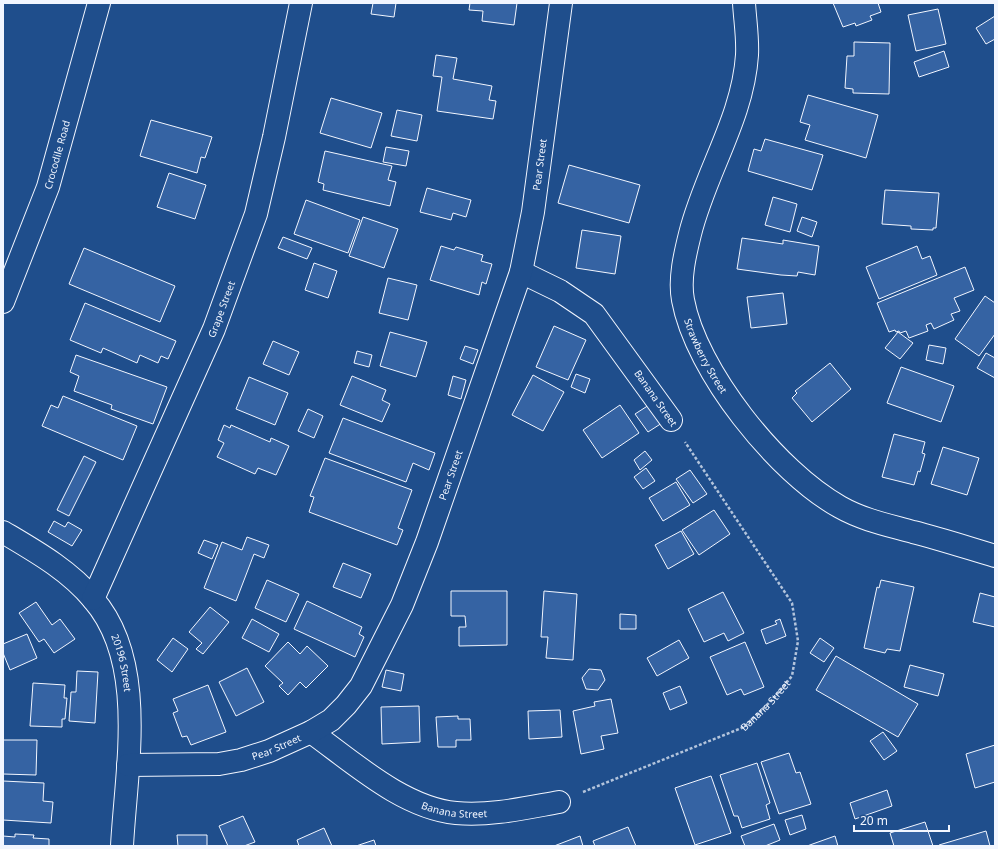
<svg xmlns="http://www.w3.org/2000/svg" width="998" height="849" font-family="'Noto Sans',sans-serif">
	<rect width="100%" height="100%" fill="#1f4e8c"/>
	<g fill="#3563a3" stroke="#f2f6ff">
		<path d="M373,3H396L394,17L371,14Z"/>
		<path d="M470,3H517L514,25L482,21L483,11L469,10Z"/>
		<path d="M833,3H878L881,12L870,16L872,20L856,26L855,23L843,27Z"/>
		<path d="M938,9L946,44L916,51L908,15Z"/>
		<path d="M995,16V39L986,44L976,28Z"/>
		<path d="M854,42L890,43L889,94L853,93V89L845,88L847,56H854Z"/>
		<path d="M944,51L949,67L919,77L914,62Z"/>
		<path d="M436,55L457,58L453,79L492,86L489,100L496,101L493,119L437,111L442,77L433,76Z"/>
		<path d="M808,95L878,115L866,158L805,140L810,125L800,122Z"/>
		<path d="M331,98L382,113L371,148L320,133Z"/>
		<path d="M397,110L422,115L417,141L391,136Z"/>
		<path d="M151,120L212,137L205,158L201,157L197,173L140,156Z"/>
		<path d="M765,139L823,155L812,190L748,171L754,149L761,151Z"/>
		<path d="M386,147L409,151L406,166L383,162Z"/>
		<path d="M325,151L392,166L388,180L396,182L390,206L323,190L324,184L318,182Z"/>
		<path d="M569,165L640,185L629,223L558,203Z"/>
		<path d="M169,173L206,185L195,219L157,207Z"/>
		<path d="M427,188L471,200L466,217L453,213L451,220L420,212Z"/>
		<path d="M885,190L939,193L936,228H933V230L911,229V226L882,224Z"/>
		<path d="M773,197L797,204L790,232L765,225Z"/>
		<path d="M306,200L360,220L348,253L294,234Z"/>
		<path d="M363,217L398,229L384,268L349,256Z"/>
		<path d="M802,217L817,222L812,237L797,231Z"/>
		<path d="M582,230L621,236L615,274L576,268Z"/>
		<path d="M283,237L312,248L307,259L278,248Z"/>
		<path d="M742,238L783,244V240L819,246L815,275L798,272L797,276L781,275L737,269Z"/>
		<path d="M441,246L454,250L456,247L483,255L481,261L492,264L486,284L482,282L479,295L430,280Z"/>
		<path d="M917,246L922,259L930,256L937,275L879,299L866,267Z"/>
		<path d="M84,248L175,286L160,322L69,284Z"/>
		<path d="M314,263L337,271L328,298L305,290Z"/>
		<path d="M965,267L974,290L954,298L960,311L951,314L954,320L934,329L931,323L926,325L928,331L909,338L906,331L900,333L899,331L896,332L895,330L889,332L877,303Z"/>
		<path d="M388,278L417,285L408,320L379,313Z"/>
		<path d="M783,293L787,324L751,328L747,297Z"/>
		<path d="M985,296L995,303V334L979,356L955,339Z"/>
		<path d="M85,303L176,341L168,359L161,356L158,363L140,355L137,363L103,348L101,353L70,340Z"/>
		<path d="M554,326L586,340L568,380L536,367Z"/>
		<path d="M390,332L427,342L416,377L380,366Z"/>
		<path d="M898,332L913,343L900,359L885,348Z"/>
		<path d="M273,341L299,352L289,375L263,364Z"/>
		<path d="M929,345L946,348L943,364L926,360Z"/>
		<path d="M465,346L478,350L473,364L460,359Z"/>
		<path d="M357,351L372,355L369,367L354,363Z"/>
		<path d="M986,353L995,358V378L977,368Z"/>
		<path d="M76,355L167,387L153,424L111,409L112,405L74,391L79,376L70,372Z"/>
		<path d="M830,363L851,389L812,422L792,398L797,393L795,391Z"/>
		<path d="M901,367L954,386L941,422L887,403Z"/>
		<path d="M576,374L590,379L585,393L571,387Z"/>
		<path d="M533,375L564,392L543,431L512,415Z"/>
		<path d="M352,376L386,390L382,400L390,404L382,422L340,405Z"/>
		<path d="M453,376L466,380L461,399L448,395Z"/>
		<path d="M249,377L288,393L275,425L236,409Z"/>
		<path d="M63,396L137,426L123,460L42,426L51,405L58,408Z"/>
		<path d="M620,405L639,433L602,458L583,430Z"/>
		<path d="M649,405L662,423L648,432L635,414Z"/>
		<path d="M308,409L323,416L314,438L298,431Z"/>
		<path d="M343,418L435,453L429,470L413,463L406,482L329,453Z"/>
		<path d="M224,425L230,428L231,425L270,442L271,438L289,446L276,475L258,468L255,474L217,457L224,443L218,440Z"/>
		<path d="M894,434L925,442L922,453L925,454L920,472L918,471L914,485L882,477Z"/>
		<path d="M943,447L979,458L967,495L931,484Z"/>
		<path d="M645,451L652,460L640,470L634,460Z"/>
		<path d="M84,456L96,462L69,516L57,510Z"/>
		<path d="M325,458L412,490L398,528L403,530L397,545L309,512L314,497L310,496Z"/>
		<path d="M646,468L655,481L643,489L634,477Z"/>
		<path d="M690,470L707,494L693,503L676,479Z"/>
		<path d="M676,482L690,505L663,521L649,498Z"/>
		<path d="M714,510L730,534L699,555L682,530Z"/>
		<path d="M54,521L65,527L68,522L82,530L72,546L48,532Z"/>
		<path d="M681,531L694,554L668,569L655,545Z"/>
		<path d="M247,537L269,545L264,558L254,554L236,601L204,588L222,542L242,550Z"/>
		<path d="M204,540L218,545L212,559L198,553Z"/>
		<path d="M343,563L371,574L361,598L333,587Z"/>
		<path d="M267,580L299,594L286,622L255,608Z"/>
		<path d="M881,580L914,587L900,651L887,649L885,653L864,648L877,587L879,588Z"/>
		<path d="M451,591H507V645L459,646V627H466L465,616H451Z"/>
		<path d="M544,591L577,594L573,660L546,658L548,637H541Z"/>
		<path d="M723,592L744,633L728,641L724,633L704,642L688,609Z"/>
		<path d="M980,593L995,597V627L973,622Z"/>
		<path d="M307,601L362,627L359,634L364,637L355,657L294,629Z"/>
		<path d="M36,602L52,625L60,619L75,639L54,653L44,639L39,642L19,613Z"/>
		<path d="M210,607L229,622L203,654L196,649L202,643L189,632Z"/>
		<path d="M620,614L636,615V629H620Z"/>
		<path d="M252,619L279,634L269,652L242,638Z"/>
		<path d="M780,619L786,636L766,644L761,630L777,624L775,621Z"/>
		<path d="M27,634L37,658L10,670L3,653V644Z"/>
		<path d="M173,638L188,649L172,672L157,660Z"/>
		<path d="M820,638L834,648L824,662L810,653Z"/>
		<path d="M679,640L689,658L657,676L647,658Z"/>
		<path d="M288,642L300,654L307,646L328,666L306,688L300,682L288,695L279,686L283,683L265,666Z"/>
		<path d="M745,642L764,687L744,695L741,689L727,695L710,657Z"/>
		<path d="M836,656L918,704L898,737L816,690Z"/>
		<path d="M910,665L944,674L938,696L904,687Z"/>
		<path d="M247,668L264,702L236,716L219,682Z"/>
		<path d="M589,669L601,670L605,680L598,690L586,689L582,678Z"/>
		<path d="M386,670L404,674L401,691L382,687Z"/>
		<path d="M77,671L98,672L95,723L69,721L71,692H76Z"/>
		<path d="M33,683L65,685L64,698H67L65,719H62V727L30,726Z"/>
		<path d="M208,685L226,732L191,745L187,736L182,737L173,713L178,711L173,699Z"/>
		<path d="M680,686L687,703L670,710L663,693Z"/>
		<path d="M611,699L618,733L601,736L604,749L581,754L573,711L595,706L594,702Z"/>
		<path d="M419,706L420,742L382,744L381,707Z"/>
		<path d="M560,710L562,737L529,739L528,711Z"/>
		<path d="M458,716V719H470L471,740H456V747H438L436,717Z"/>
		<path d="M883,732L897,751L884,760L870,741Z"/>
		<path d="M3,740H37L36,775L3,774Z"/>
		<path d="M995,745V782L975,788L966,754Z"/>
		<path d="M789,753L796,773L800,772L811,804L779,814L761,762Z"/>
		<path d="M757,763L770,803L766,805L770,819L742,828L738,816H734L720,775Z"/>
		<path d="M711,776L731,833L695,845L675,788Z"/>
		<path d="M3,781L44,783L43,801L53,802L51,823L3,820Z"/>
		<path d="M887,790L892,806L855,819L850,803Z"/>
		<path d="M802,815L806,829L790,835L785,820Z"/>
		<path d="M243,816L255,842L244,846H228L219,826Z"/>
		<path d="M925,822L933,846H894L890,833Z"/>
		<path d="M774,824L780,840L765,846H745L741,836Z"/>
		<path d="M628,827L636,846H595L593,841Z"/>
		<path d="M324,828L332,846H299L297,840Z"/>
		<path d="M986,831L990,846H940L939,845Z"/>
		<path d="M15,834L34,835L33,838L49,839V846H3V836L15,837Z"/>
		<path d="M177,835H207V846H178Z"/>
		<path d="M580,836L583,846H554Z"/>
		<path d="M835,836L838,846H807Z"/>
		<path d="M374,840L376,846H356Z"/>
	</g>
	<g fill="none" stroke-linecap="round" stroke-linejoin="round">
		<defs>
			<g id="street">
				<path id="s2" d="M744,3C745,20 748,38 747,55C743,118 705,173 690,234C685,254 679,279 683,300C696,371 777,472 840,507C863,520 888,525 913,532C941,539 968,548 995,556"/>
				<path d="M521,272L560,291L594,314L671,420"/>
				<path id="s3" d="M3,302L48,187L99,3"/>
				<path id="s4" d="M3,532C35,551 69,570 93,599C148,662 126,769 122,846"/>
				<path id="s5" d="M93,599L214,329L256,214L274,137L301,3"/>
				<path id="s6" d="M311,732C353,762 403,808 456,813C491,816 525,808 559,802"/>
				<path id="s7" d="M128,765L219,764L241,760L269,751L311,732L331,720L346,705L361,686L402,605L427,542L521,272L533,212L561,3"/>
			</g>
		</defs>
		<use href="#street" stroke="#f2f6ff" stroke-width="24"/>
		<path stroke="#b3c4dc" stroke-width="2.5" stroke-dasharray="3 2" stroke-linecap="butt" id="s1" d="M583,792L744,727L772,700L792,676L798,641L792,603L685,442"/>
		<use href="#street" stroke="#1f4e8c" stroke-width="22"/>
	</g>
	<g text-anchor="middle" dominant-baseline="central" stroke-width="3" stroke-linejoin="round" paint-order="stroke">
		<g font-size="10" fill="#f2f6ff" stroke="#1f4e8c">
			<text stroke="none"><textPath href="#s3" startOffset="157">Crocodile Road</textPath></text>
			<text stroke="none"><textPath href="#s7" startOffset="811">Pear Street</textPath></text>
			<text stroke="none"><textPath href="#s5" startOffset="317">Grape Street</textPath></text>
			<text stroke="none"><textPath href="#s2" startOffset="368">Strawberry Street</textPath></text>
			<text transform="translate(656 398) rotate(55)">Banana Street</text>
			<text stroke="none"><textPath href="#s7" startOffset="487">Pear Street</textPath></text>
			<text stroke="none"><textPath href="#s4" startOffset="184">20196 Street</textPath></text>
			<text stroke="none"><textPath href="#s1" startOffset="204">Banana Street</textPath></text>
			<text stroke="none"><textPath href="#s7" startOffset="151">Pear Street</textPath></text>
			<text stroke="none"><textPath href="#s6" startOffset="166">Banana Street</textPath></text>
		</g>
	</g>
	<rect width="998" height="849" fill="none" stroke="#f2f6ff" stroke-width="8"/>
	<path d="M854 825v6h95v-6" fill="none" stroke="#f2f6ff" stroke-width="2"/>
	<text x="860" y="825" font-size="12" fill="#f2f6ff" stroke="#1f4e8c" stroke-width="3" paint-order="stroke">20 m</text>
</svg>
